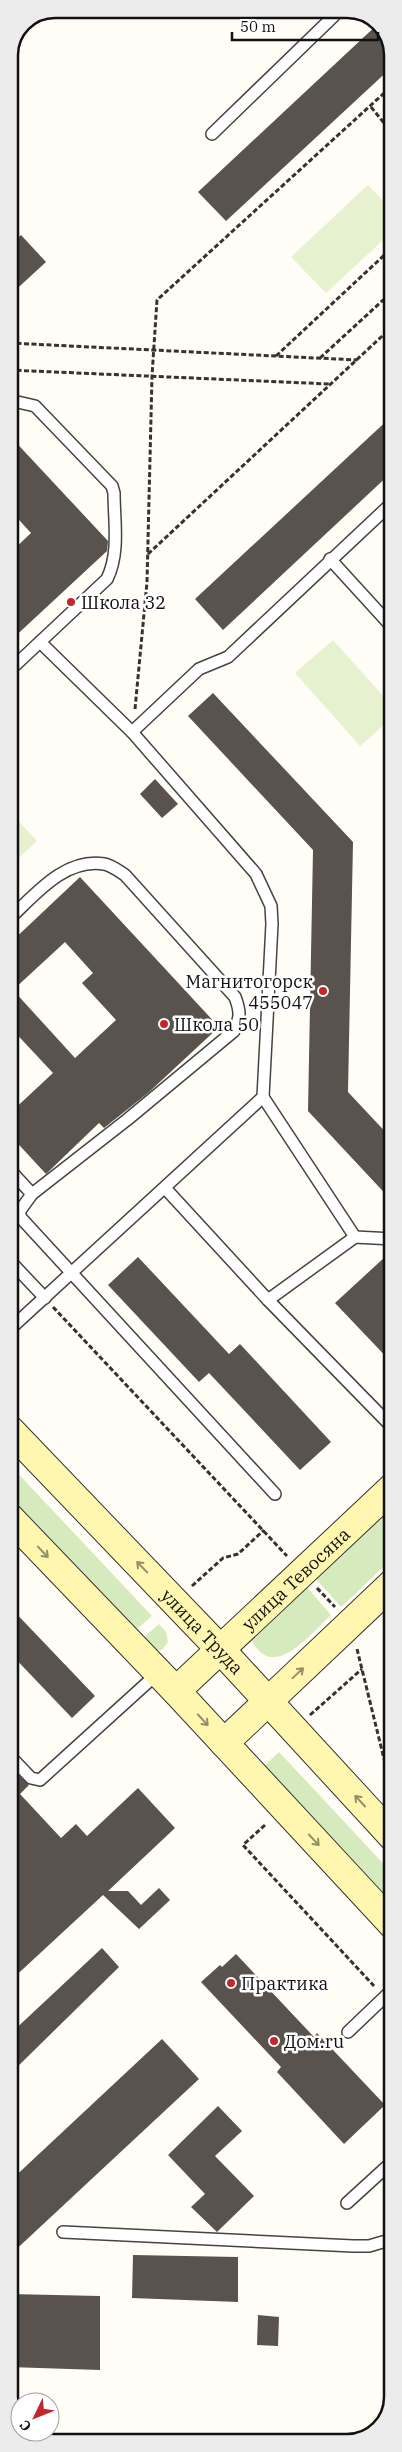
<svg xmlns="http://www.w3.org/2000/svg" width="402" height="2452" font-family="'IBM Plex Serif',serif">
	<rect width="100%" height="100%" fill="#fffdf5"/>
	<g fill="#d5ebbd">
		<path d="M9,1464L152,1616L132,1633L9,1502Z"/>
		<path d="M393,1507V1558L341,1607L316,1579Z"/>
		<path d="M299,1578L331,1615C310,1634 272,1685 250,1637Z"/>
		<path d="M159,1624L166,1632L168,1642L162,1650L153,1651L140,1641Z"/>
		<path d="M279,1752L393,1874V1912L260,1770Z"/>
	</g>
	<g fill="#e6f2cf">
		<path d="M368,185L393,211V231L326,293L291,257Z"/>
		<path d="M333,640L393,707V717L360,746L295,673Z"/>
		<path d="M9,811L37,841L9,867Z"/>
	</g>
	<g fill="#5a524d" fill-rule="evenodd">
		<path d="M380,22L393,49V66L226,221L198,192Z"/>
		<path d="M21,235L46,262L9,296V246Z"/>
		<path d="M393,415V471L223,630L195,599Z"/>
		<path d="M9,435L108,541L107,551L9,642V554L31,533L9,509Z"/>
		<path d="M213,693L353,842L348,1092L393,1140V1202L308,1111L313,850L188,716Z"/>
		<path d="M155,779L178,804L162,818L140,794Z"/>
		<path d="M80,877L219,1027L148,1093L104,1128L99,1123L46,1174L9,1134V1114L53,1073L9,1026V944ZM65,942L93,973L82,983L116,1020L75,1058L13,990Z"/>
		<path d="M386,1256L393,1264V1364L335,1303Z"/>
		<path d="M138,1257L229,1354L240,1344L331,1442L300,1470L209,1373L199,1382L108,1285Z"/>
		<path d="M9,1606L95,1696L72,1718L9,1652Z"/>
		<path d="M9,1766L29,1785L20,1794L61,1838L76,1824L87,1836L138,1788L175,1828L108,1891H128L141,1905L159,1888L170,1900L139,1929L103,1895L9,1982Z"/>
		<path d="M102,1948L119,1967L9,2075V2035Z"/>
		<path d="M236,1954L314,2037L317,2033L385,2105L344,2144L277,2072L281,2067L201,1982L220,1965L222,1967Z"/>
		<path d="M162,2039L199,2079L9,2256V2182Z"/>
		<path d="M218,2106L242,2131L215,2156L254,2196L217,2232L191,2207L205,2194L168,2155Z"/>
		<path d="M133,2255L238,2257V2302L132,2298Z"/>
		<path d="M9,2294L100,2296V2370L9,2367Z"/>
		<path d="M258,2315L279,2317L278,2346L257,2345Z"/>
	</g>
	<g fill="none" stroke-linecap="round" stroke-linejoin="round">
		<defs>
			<g id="lane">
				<path d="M212,134L341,9"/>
				<path d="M9,400L35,406L112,486L114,493C114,520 120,553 107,579L9,671"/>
				<path d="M330,559L393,628"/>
				<path d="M40,642L132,732"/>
				<path d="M9,919C35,895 64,858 104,864C111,865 119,871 125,875L235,997C240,1010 241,1018 234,1031L128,1119L32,1194L19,1212L21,1218L275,1494"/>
				<path d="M263,1097L355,1237"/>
				<path d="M9,1169L32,1194"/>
				<path d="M165,1188L268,1300"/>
				<path d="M393,1239L355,1237L268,1300L393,1428"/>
				<path d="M9,1260L45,1298"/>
				<path d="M9,1330L263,1097L272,924L271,906L256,874L132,732L199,669L228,657L393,502"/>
				<path d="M9,1755L31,1778L40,1780L158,1673"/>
				<path d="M348,2032L393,1989"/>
				<path d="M347,2203L393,2161"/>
				<path d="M63,2232L353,2246H369L393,2239"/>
			</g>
			<g id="secondary">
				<path id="s1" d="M9,1429L220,1649L393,1837"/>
				<path d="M9,1517L176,1691L393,1925"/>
				<path id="s2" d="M176,1691L393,1487"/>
				<path d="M224,1743L393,1583"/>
			</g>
		</defs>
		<use href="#lane" stroke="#444" stroke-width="14"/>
		<use href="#secondary" stroke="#333" stroke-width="30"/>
		<g stroke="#333" stroke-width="3" stroke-dasharray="5 2.5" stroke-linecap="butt">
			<path d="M371,107L393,134"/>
			<path d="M9,343L357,360"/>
			<path d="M276,356L393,247"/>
			<path d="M320,358L393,291"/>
			<path d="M9,370L329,384"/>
			<path d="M148,554L393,326"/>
			<path d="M135,709L147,582L152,376L157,300L393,85"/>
			<path d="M53,1307L287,1556"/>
			<path d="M192,1586L223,1558L238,1554L264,1530"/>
			<path d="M317,1588L335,1607"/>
			<path d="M357,1649L386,1767L393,1775"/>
			<path d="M310,1715L362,1669"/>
			<path d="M265,1825L243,1845L374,1986"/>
		</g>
		<use href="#lane" stroke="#fff" stroke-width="11"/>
		<use href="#secondary" stroke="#fff6b0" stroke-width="28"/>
	</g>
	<defs><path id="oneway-shaft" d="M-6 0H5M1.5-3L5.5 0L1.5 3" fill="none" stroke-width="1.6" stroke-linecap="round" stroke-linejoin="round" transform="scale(1.25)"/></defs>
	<g stroke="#948f68">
		<use href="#oneway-shaft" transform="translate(43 1552) rotate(46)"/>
		<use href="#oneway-shaft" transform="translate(142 1567) rotate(-134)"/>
		<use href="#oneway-shaft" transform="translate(298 1673) rotate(-43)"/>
		<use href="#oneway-shaft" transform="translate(203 1720) rotate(47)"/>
		<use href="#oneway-shaft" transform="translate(360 1801) rotate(-133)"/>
		<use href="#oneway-shaft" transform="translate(314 1840) rotate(47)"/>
	</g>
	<g fill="#c4262e" stroke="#fff" stroke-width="2">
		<circle cx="71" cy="602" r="5"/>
		<circle cx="323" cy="991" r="5"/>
		<circle cx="164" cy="1024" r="5"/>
		<circle cx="231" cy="1983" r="5"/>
		<circle cx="274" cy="2041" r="5"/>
	</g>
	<g text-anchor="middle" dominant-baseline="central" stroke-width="5" stroke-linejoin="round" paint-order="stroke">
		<g font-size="18" fill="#111" stroke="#fff" text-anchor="start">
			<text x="81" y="602">Школа 32</text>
			<text x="313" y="981" text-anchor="end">Магнитогорск<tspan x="313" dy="21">455047</tspan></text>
			<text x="174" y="1024">Школа 50</text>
			<text x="241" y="1983">Практика</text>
			<text x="284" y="2041">Дом.ru</text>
		</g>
		<g font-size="18" fill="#111" stroke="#fff">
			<text stroke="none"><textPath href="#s2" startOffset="164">улица Тевосяна</textPath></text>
			<text stroke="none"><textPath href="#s1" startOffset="280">улица Труда</textPath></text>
		</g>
	</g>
	<path d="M0 0H402V2452H0ZM55 18H347A37 37 0 0 1 384 55V2397A37 37 0 0 1 347 2434H55A37 37 0 0 1 18 2397V55A37 37 0 0 1 55 18Z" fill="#ececec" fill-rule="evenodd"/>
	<path fill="none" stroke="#111" stroke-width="2.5" d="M55 18H347A37 37 0 0 1 384 55V2397A37 37 0 0 1 347 2434H55A37 37 0 0 1 18 2397V55A37 37 0 0 1 55 18Z"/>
	<g transform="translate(35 2417) rotate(227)"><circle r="24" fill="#ffffff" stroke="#a0a0a0"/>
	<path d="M0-4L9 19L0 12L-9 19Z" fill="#c4262e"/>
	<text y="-8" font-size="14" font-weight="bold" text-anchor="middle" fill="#111111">С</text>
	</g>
	<path d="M232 32v8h146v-8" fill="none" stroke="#111111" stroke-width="2.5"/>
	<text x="240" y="32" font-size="15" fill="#111111" stroke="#ffffff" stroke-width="4" paint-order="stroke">50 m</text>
</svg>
